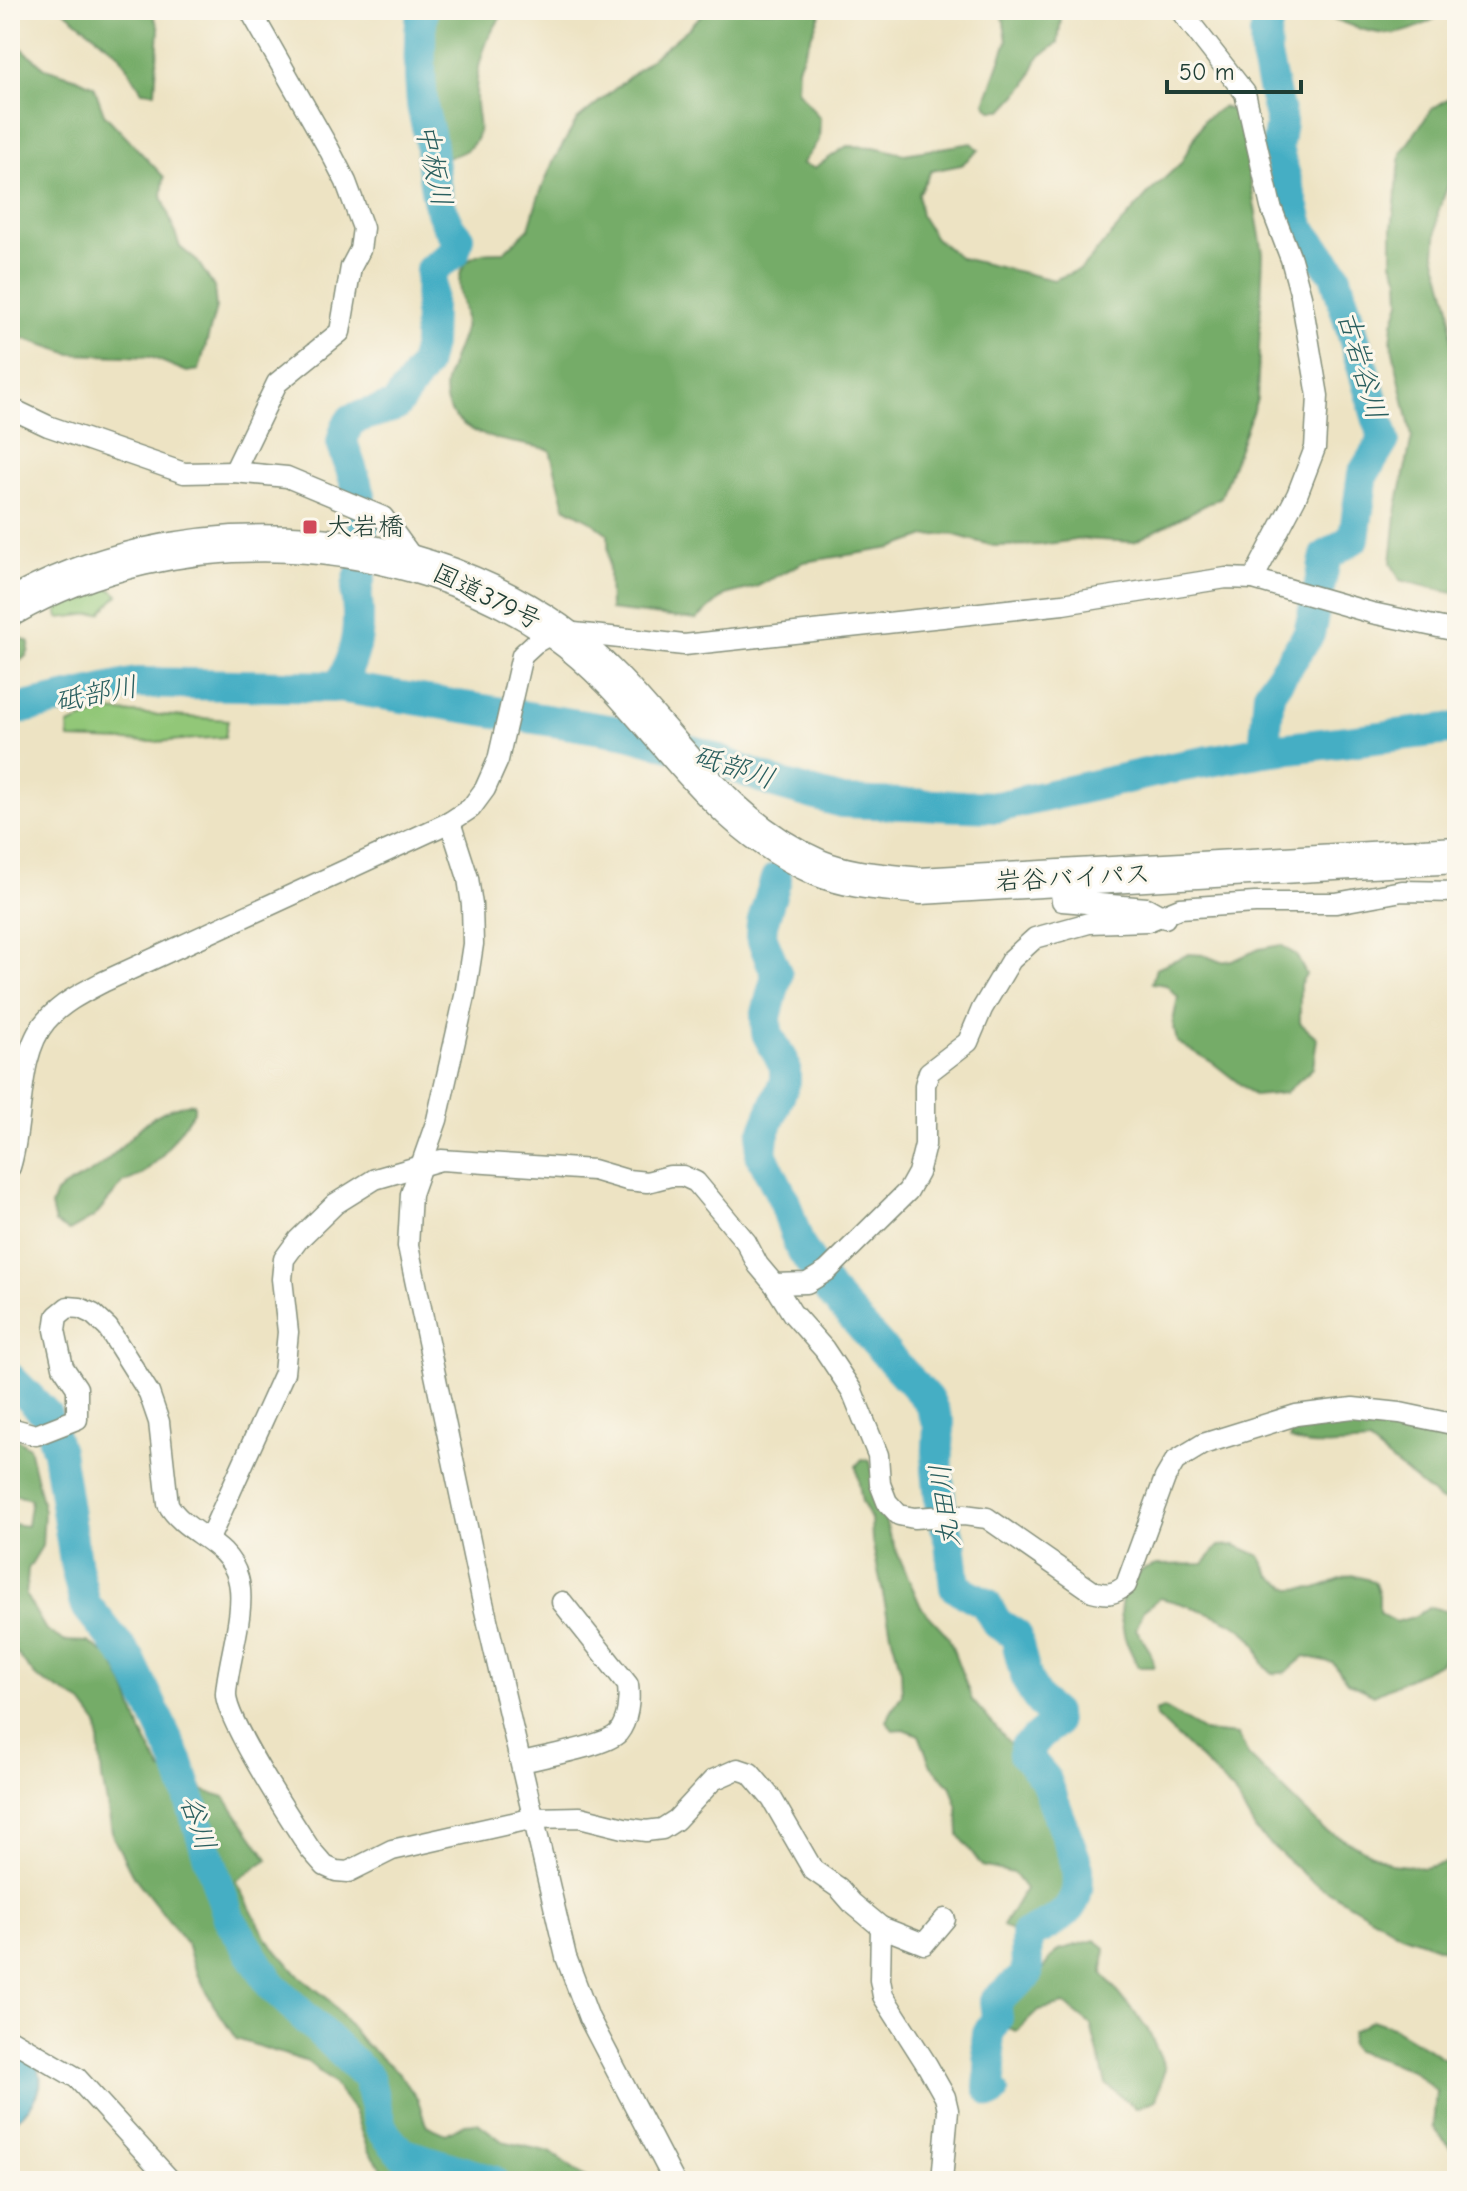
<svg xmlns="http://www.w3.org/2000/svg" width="1467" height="2191" font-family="'Comic Neue','Klee One',sans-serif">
	<rect width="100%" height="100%" fill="#fbf7ec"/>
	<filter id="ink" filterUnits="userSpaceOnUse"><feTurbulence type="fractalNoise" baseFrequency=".0125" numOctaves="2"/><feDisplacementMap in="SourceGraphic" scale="16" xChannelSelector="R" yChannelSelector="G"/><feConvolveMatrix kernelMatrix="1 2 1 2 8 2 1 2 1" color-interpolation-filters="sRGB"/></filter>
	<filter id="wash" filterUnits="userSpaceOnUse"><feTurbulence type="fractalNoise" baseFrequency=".006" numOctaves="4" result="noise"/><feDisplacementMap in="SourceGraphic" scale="32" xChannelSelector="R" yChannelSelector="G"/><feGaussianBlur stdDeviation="1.8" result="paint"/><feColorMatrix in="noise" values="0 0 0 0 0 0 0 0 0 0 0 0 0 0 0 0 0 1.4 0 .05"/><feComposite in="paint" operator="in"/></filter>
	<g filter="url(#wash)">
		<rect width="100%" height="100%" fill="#ede3c3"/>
		<g fill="#92c778" stroke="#588256" stroke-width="2">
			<path d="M103,583L118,595L101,613L59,618L56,604Z"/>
			<path d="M105,711L228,720L225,737L154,742L69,739L68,725Z"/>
		</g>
		<g fill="#75ac68" stroke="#4a744e" stroke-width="2">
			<path d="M63,10H151L159,29L155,92L142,91L119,54Z"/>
			<path d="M430,10H507C485,34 475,69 476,102C476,112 480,124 478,133C475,149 460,154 446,158L438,151C434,107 413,53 430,10Z"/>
			<path d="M706,10H822L798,67L797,90L820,118L819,140L802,164L814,168L847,146L874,147L904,154L972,143L979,150L961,165L931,171L918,194L921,216L935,238L961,258L1054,280L1081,269L1149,193L1181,163L1204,120L1222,107L1238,112L1263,253L1257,399L1221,497L1134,542L1083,539L1040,545L994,546L951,534L926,536L892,548L804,562L756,587L725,595L696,620L610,610L608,534L589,520L565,507L550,450C519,441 483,443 458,420C429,393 457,358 464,329C469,306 450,285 465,264C475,251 489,252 504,252L529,228L538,198L553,162L577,120L689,28Z"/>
			<path d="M1002,10H1062L1058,43L1038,58L1027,84L1003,110H991L985,103L1007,41Z"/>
			<path d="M1316,10H1451C1406,34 1394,43 1344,23C1335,19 1324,17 1316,10Z"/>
			<path d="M10,38L45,68L77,78L94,86L104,114L164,177L162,196L180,247L198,262L214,287L216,308L199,370L187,372L151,357L71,354L10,334Z"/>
			<path d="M1457,93V162L1438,212L1435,254L1450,307L1452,349L1457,362V594L1400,580L1391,563L1397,507L1412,437L1391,342L1393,323L1400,302L1399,278L1392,262V228L1401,153L1432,109Z"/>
			<path d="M19,637L29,642C31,658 21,659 10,667V640Z"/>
			<path d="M1281,945L1296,955L1306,974L1300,984V1023L1317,1038L1313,1068L1285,1093L1255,1096L1213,1063L1177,1042L1173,1022L1178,997L1166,985L1152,983L1156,968L1189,954L1204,955L1221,962L1237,959L1259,949Z"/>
			<path d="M194,1103V1111L161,1157L141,1175L123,1183L94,1217L69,1231L55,1223L51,1206L56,1193C67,1184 81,1179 93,1171C135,1143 138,1111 194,1103Z"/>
			<path d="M1299,1425L1428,1427L1457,1438V1502L1441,1501L1369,1443C1346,1444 1310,1450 1290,1439L1291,1431Z"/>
			<path d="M10,1437L16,1438L29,1447L44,1511L42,1546L28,1569L26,1596L46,1630L64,1641L88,1642L111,1658L125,1686L141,1731L162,1771L197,1778L204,1791L225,1797L268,1859L236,1881L267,1939L297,1974L328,1999L364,2043L399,2073L418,2100L426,2125L446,2134L464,2124L478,2123L502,2141L550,2152L591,2181H401L385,2173L368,2151L354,2111L333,2083L308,2062L236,2039L213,2004L194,1966L187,1944L132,1874L113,1837L102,1778L98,1725L81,1702L36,1677L12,1648L10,1524L27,1526L31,1499L10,1494L12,1459L10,1458Z"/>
			<path d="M862,1459L870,1461L889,1534L921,1607L948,1636L972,1700L1039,1777L1059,1834L1073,1859L1068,1898L1060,1913L1016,1934L1003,1926L1025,1889L1013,1873L982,1866L959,1835L958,1808L950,1785L931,1766L919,1735L904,1729L893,1730L886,1721L902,1694L901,1670L892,1638L872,1541L871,1519L862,1502L856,1466Z"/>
			<path d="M1235,1545L1260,1556L1271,1576L1291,1589L1316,1588L1352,1575L1374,1581L1379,1595V1613L1396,1622L1413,1617L1431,1607L1450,1612L1457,1632L1441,1663L1374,1695L1347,1682L1333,1663L1305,1656L1286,1672L1273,1674C1258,1662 1263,1658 1255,1643C1242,1620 1184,1604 1160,1598L1144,1610L1136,1629L1150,1651L1154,1667H1138L1125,1639L1120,1614L1122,1596L1142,1570L1156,1565L1203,1564L1219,1546Z"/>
			<path d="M1164,1708L1205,1732L1238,1735L1248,1755L1323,1829L1391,1864L1424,1868L1457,1860V1954L1401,1934L1311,1881L1256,1831L1233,1791L1157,1717L1155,1711Z"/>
			<path d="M1095,1940L1105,1948L1103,1974L1147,2028L1165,2068L1156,2100L1136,2108L1106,2084L1091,2025L1065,2004L1039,2010L1017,2031L1000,2025C1005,2010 1009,1996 1025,1990L1058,1950Z"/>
			<path d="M1372,2020L1392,2027L1457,2066V2156L1433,2127L1436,2091L1412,2070L1355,2051L1350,2044L1352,2032Z"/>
		</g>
		<path fill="#45aec4" stroke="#32767c" stroke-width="2" d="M10,2044C18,2051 36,2060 39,2070C46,2092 28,2114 10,2122Z"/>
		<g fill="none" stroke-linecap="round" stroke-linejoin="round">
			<g stroke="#45aec4" stroke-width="32">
				<path d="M360,495L342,442L346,428L352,419L395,406L424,366L429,344L431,270L454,253L458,238C434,215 434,171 430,139C428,127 423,115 422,103C419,73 419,40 422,10"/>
				<path d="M361,536L365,520"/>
				<path d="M339,687C350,665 358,645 358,620C359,598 353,599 360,576"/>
				<path d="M10,711L136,683L339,687L628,733L705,755L775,783L842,802L997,807L1172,768L1264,751L1457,728"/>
				<path d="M1264,751L1269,693L1309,634L1326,556L1354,538L1363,474L1384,440L1335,274L1300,229L1277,148L1281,122L1266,57L1265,35L1271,10"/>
				<path d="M776,879L762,924L761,936L777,975L766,1017L767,1033L785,1066V1081L763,1135L761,1154L784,1200L799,1245L830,1292L929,1401L939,1425L937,1469L941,1509L950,1542L955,1587L985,1603L997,1623L1016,1635C1023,1667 1026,1693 1053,1714L1054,1724L1025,1748L1024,1754L1045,1778L1075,1859C1086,1908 1064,1917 1026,1935L1027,1975L995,2001L997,2018L988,2034L987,2042L991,2067L989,2087L993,2092"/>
				<path d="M10,1378L46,1414L58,1452L76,1567L85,1604L130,1660L178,1763L229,1918L272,1986L368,2077L381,2128L401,2153L493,2181"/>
			</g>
		</g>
	</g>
	<g filter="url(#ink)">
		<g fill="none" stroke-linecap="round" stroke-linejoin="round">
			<defs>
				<g id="street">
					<path d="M1180,10L1245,93L1271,207L1291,259L1301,296L1318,396L1315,448L1297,495L1253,579"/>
					<path d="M10,408L48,426L184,473L234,472L287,477L383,517L417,564"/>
					<path d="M234,472L277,383L340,332L351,267L360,250L363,228L346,182L330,151L250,10"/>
					<path d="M450,822L468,878L472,905L473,944L465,996L437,1120L411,1194L408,1246L482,1598L566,1957L589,2018L674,2181"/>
					<path d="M1059,879L1062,901L1147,908L1165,918"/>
					<path d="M10,1167C24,1124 16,1056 46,1021C62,1003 82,993 103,982L450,822L471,808L485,789L498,760L522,655L535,643L556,631L684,645L1063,604L1226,578L1253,579L1372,613L1457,631"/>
					<path d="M774,1284L807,1283L827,1271L908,1191L918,1173L925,1145V1085L929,1072L968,1042L982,1009L1011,960L1035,938L1089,923L1148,921L1180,908L1255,903H1336L1402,891L1457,892"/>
					<path d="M10,1428L36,1435L77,1419V1388L63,1367L55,1330L57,1316L68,1307L80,1308L93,1314L108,1328L149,1393L159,1422L168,1504C185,1535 228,1540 238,1578C247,1609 228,1660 226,1693C224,1718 293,1823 310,1849L325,1866L336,1871L348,1872L392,1850L535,1818L580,1817L624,1828L646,1831L662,1829L676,1820L713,1780L738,1769L750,1773L772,1799L813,1870L839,1888L852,1903L881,1927L880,1980L883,1996L927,2065L945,2097L948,2110L942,2181"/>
					<path d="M209,1539L284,1373L288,1332L282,1279L284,1259L298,1240L335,1204L375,1179L441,1160L593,1170L627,1180L647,1182L670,1176H683L696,1182L746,1242L758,1265L774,1284L792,1313L824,1349L852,1391L878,1455L880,1484L887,1502L899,1515L914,1518L964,1515L987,1518L1092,1591C1107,1595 1114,1595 1126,1585L1165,1478L1175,1461L1203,1444L1296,1415L1353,1408L1400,1413L1457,1425"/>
					<path d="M522,1762C541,1757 606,1746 618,1733C628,1721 630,1700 628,1685L562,1602"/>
					<path d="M881,1927L924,1944L945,1919"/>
					<path d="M10,2039L77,2078L171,2181"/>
				</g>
				<path id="highway" d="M10,608C174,514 401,523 556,631C655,701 701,817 819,868C850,881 887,882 920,886L1457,855"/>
			</defs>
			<use href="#street" stroke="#86907c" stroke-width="23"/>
			<use href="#highway" stroke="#86907c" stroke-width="39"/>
			<use href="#street" stroke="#fff" stroke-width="20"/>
			<use href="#highway" stroke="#fff" stroke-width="36"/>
		</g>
	</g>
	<rect fill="#d1495b" stroke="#fbf7ec" stroke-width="3" x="302" y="519" width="16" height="16" rx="4"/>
	<g text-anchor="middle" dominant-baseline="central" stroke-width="6" stroke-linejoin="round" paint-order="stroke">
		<g font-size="26" fill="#1f3d34" stroke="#fbf7ec" text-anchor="start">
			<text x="326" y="527">大岩橋</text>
		</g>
		<g font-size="26" fill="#1f3d34" stroke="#fbf7ec">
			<text transform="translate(487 597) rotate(26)">国道379号</text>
			<text transform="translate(1073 878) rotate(-3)">岩谷バイパス</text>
		</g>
		<g font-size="28" font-style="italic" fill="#2a5f5f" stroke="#fbf7ec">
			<text transform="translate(434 165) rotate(78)">中板川</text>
			<text transform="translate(1362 365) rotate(74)">古岩谷川</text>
			<text transform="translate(96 694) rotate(-11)">砥部川</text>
			<text transform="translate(734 767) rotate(18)">砥部川</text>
			<text transform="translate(945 1506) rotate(-97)">丸田川</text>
			<text transform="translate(198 1823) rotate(72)">谷川</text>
		</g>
	</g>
	<rect width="1467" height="2191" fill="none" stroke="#fbf7ec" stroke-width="40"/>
	<path d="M1167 80v12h134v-12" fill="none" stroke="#1f3d34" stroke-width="4"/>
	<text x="1179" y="80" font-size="24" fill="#1f3d34" stroke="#fbf7ec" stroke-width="6" paint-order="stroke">50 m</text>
</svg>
